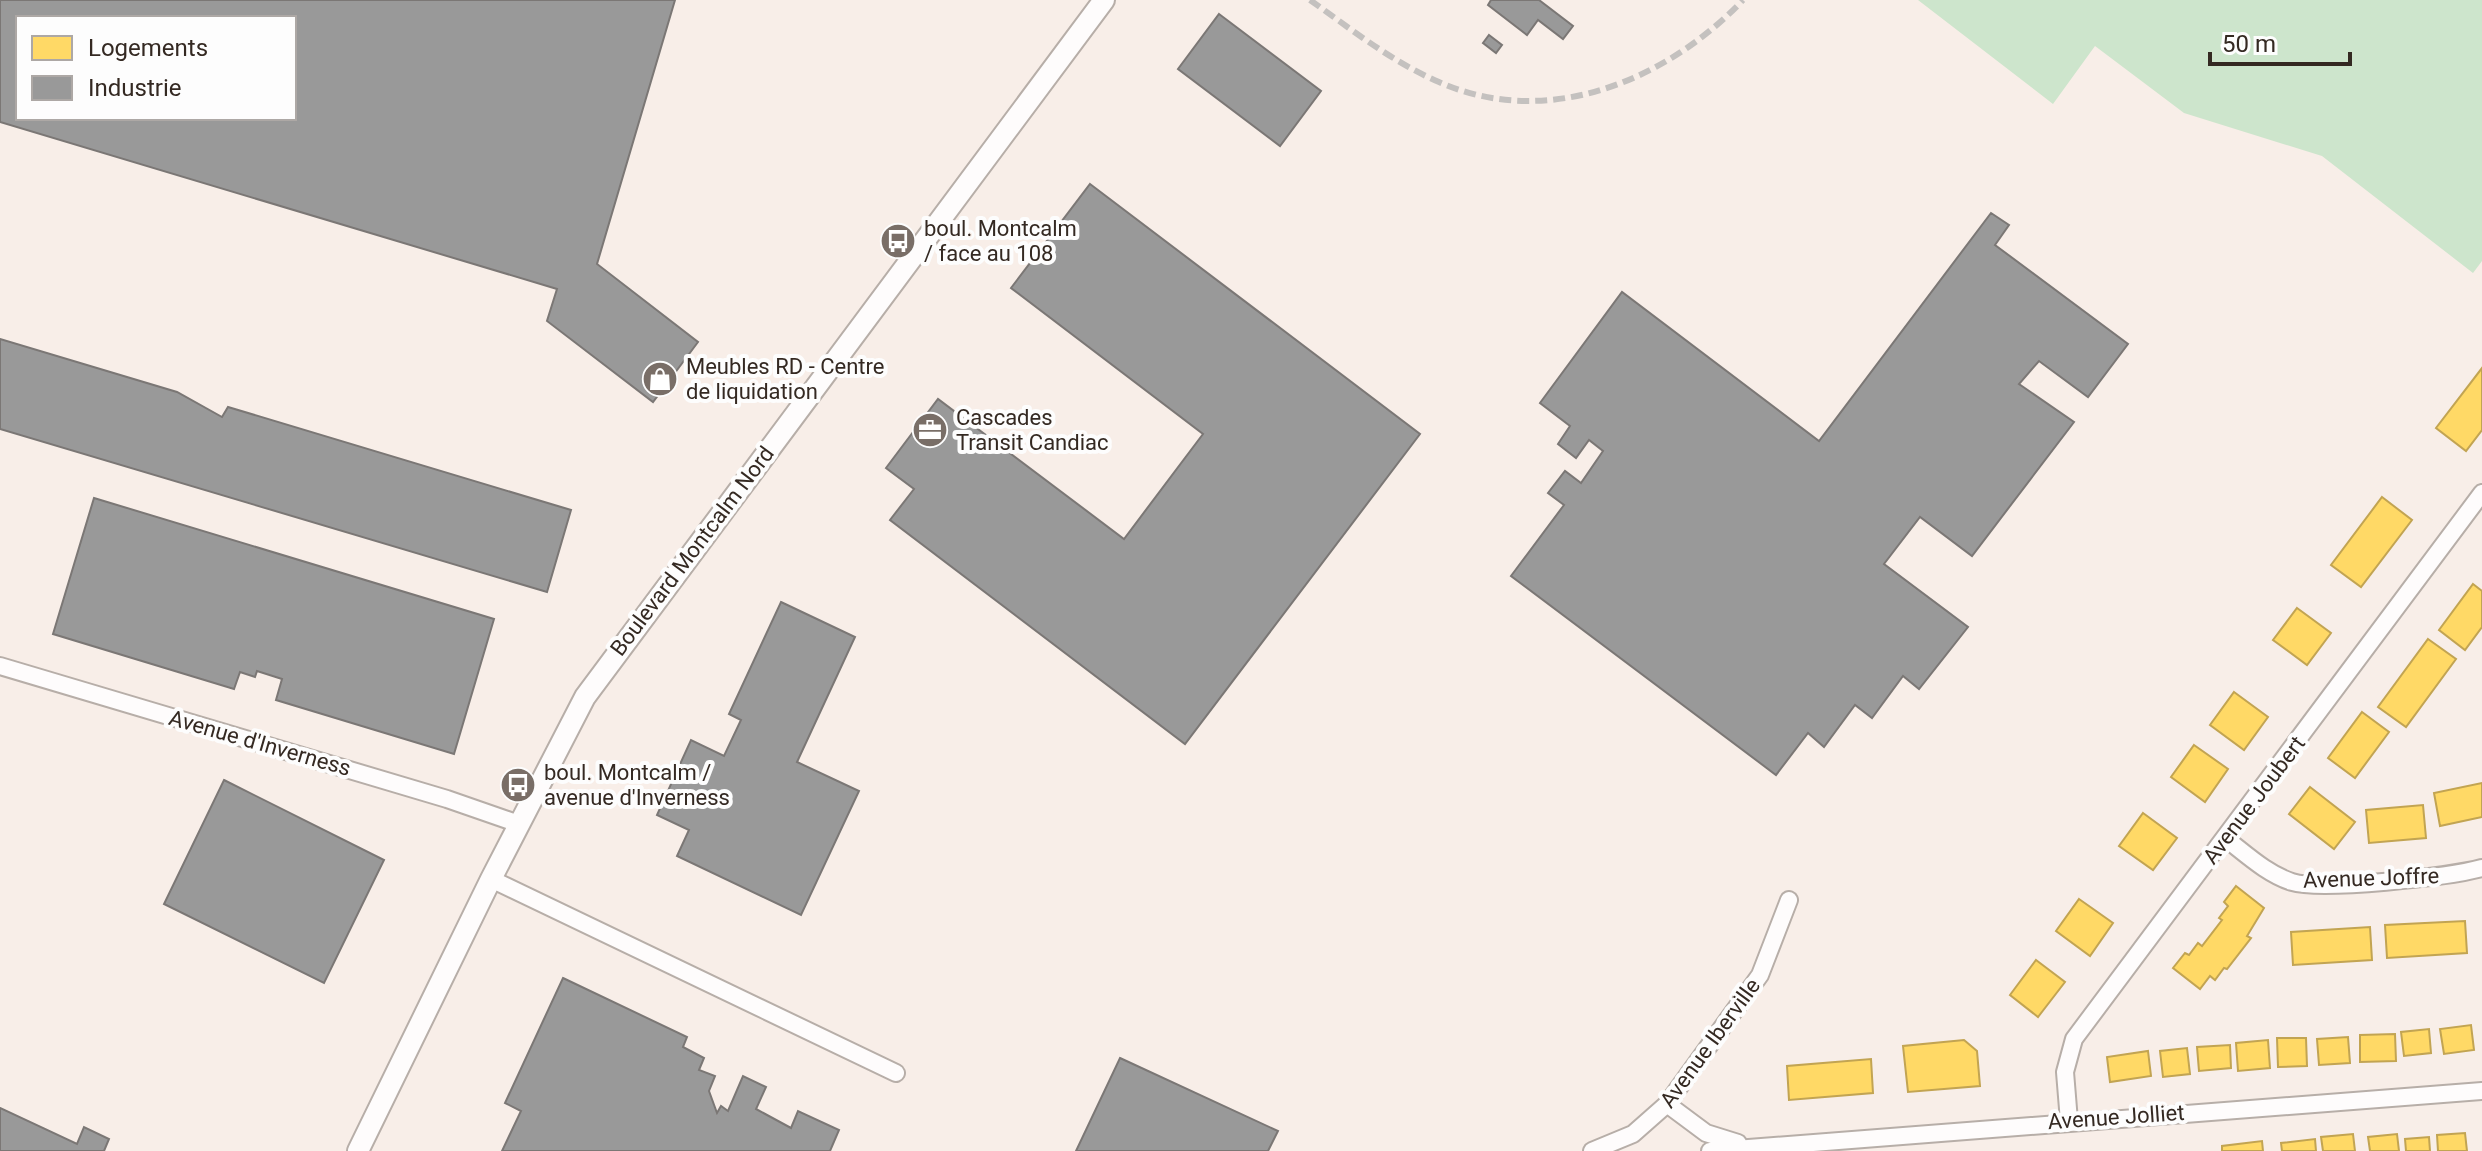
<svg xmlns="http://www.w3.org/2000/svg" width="2482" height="1151" font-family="Roboto,sans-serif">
	<rect width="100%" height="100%" fill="#f8eee8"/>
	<path fill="#cde5cc" d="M1918,0H2482V261L2473,273L2322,156L2184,113L2095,46L2053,104Z"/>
	<g fill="#ffd966" stroke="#c2a452" stroke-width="2">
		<path d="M2482,368V430L2466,451L2436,428Z"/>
		<path d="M2382,497L2412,520L2361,587L2331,565Z"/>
		<path d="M2473,584L2482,591V627L2465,650L2439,630Z"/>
		<path d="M2297,608L2331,633L2307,665L2273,640Z"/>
		<path d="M2428,639L2456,659L2406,727L2378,707Z"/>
		<path d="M2234,692L2268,717L2244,750L2210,725Z"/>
		<path d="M2362,712L2389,732L2355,778L2328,758Z"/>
		<path d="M2194,745L2228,769L2205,802L2171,777Z"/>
		<path d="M2482,783V817L2440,826L2434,793Z"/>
		<path d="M2310,787L2355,822L2334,849L2289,814Z"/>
		<path d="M2423,805L2426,838L2369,843L2366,810Z"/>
		<path d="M2143,813L2177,838L2153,870L2119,846Z"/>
		<path d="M2236,886L2264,908L2247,936L2251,938L2227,969L2224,968L2215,980L2210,976L2200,989L2173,968L2185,953L2189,955L2198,943L2202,946L2222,920L2219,918L2228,906L2224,902Z"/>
		<path d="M2079,899L2113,923L2090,956L2056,931Z"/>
		<path d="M2465,921L2467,953L2387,958L2385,925Z"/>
		<path d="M2370,927L2372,960L2293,965L2291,932Z"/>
		<path d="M2036,960L2065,982L2038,1017L2010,995Z"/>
		<path d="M2471,1025L2474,1050L2444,1054L2440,1029Z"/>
		<path d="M2429,1029L2431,1053L2404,1056L2401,1032Z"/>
		<path d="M2395,1034L2396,1061L2360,1062V1035Z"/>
		<path d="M2348,1037L2350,1063L2319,1065L2317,1039Z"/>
		<path d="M2277,1038H2306L2307,1066L2278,1067Z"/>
		<path d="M1964,1040L1977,1051L1980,1086L1908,1092L1903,1046Z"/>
		<path d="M2268,1040L2270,1068L2238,1071L2236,1043Z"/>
		<path d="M2230,1045L2231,1068L2199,1071L2197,1047Z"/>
		<path d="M2187,1048L2190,1074L2163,1077L2160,1051Z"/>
		<path d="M2148,1051L2151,1076L2110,1082L2107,1057Z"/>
		<path d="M1871,1059L1873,1093L1789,1100L1787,1066Z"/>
		<path d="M2465,1133L2467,1151H2438L2437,1135Z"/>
		<path d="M2353,1134L2355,1151H2323L2321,1137Z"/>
		<path d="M2397,1134L2399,1151H2370L2368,1137Z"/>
		<path d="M2429,1137L2430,1151H2406L2405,1139Z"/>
		<path d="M2315,1139L2316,1151H2282L2281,1143Z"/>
		<path d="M2262,1141L2263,1151H2222V1146Z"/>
	</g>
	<g fill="#999" stroke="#7b7775" stroke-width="2" fill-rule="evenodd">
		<path d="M0,0H675L597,264L698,342L653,402L547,321L557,289L0,122ZM18,18H294V118H18Z"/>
		<path d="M1491,0H1539L1573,26L1563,39L1538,20L1527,35L1488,5Z"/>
		<path d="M1219,14L1321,91L1280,146L1178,69Z"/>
		<path d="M1489,35L1502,45L1496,53L1483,43Z"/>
		<path d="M1090,184L1420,434L1185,744L890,520L914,489L886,468L938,399L1124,539L1203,434L1011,288Z"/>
		<path d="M1991,213L2009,225L1995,245L2128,344L2088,397L2039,361L2019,384L2074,422L1972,556L1920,517L1884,564L1968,627L1919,689L1903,676L1872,718L1855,705L1824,747L1808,733L1776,775L1511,576L1564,505L1548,493L1565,471L1581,483L1603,451L1589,440L1576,458L1558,444L1570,426L1540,403L1622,292L1819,441Z"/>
		<path d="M0,339L177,392L222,417L228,407L571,510L547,592L0,429Z"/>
		<path d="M94,498L494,619L454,754L276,700L282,679L257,671L255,677L240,672L234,689L53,634Z"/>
		<path d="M781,602L855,637L797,762L859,791L801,915L677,856L689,830L657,815L691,740L724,756L741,720L729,714Z"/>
		<path d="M224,780L384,860L324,983L164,904Z"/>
		<path d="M563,978L687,1037L683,1047L704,1058L699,1070L715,1076L709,1091L717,1113L721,1106L728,1111L743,1076L766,1087L756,1109L791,1128L798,1111L839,1130L830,1151H502L521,1111L505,1103Z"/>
		<path d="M1120,1058L1278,1131L1268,1151H1076Z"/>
		<path d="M0,1108L77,1144L84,1127L109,1139L104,1151H0Z"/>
	</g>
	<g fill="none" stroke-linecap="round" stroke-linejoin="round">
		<defs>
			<g id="minor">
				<path d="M0,666L447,799L519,824"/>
				<path d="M2225,838C2246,854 2267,874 2292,882C2321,891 2450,877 2482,868"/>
				<path d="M491,879L896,1073"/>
				<path d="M1667,1104L1706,1133L1738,1143"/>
				<path d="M2069,1121L2065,1072L2074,1039L2482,493"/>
				<path d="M1592,1151L1633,1134L1667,1104L1760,975L1789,900"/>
				<path d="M1710,1151L2482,1091"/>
			</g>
			<path id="tertiary" d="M358,1151L491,879L585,697L1104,0"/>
		</defs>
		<use href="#minor" stroke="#b7aea8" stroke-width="20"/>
		<use href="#tertiary" stroke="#b7aea8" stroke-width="24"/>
		<use href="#minor" stroke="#fefcfc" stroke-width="16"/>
		<use href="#tertiary" stroke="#fefcfc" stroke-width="20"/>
		<path stroke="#c4c1bf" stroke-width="6" stroke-dasharray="12 6" stroke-linecap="butt" d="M1310,0C1351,29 1392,62 1439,82C1547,130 1666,81 1743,0"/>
	</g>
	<defs>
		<symbol id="bus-disc" viewBox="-11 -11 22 22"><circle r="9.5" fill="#796e67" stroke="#fdfdfd"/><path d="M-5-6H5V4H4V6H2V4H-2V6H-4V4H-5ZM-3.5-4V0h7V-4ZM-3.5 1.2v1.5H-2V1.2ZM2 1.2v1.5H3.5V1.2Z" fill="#fff"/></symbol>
		<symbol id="shop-disc" viewBox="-11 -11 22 22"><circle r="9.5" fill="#796e67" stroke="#fdfdfd"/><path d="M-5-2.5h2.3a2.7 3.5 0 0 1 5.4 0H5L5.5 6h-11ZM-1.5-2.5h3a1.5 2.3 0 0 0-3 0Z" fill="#fff"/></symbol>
		<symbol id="office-disc" viewBox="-11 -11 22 22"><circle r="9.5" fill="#796e67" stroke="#fdfdfd"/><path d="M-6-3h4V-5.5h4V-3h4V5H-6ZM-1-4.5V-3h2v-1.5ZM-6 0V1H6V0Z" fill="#fff"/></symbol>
	</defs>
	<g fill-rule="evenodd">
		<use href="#bus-disc" x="878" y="221" width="40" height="40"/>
		<use href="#shop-disc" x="640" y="359" width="40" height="40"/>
		<use href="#office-disc" x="910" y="410" width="40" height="40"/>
		<use href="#bus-disc" x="498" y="765" width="40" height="40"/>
	</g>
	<g text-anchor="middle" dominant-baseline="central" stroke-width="8" stroke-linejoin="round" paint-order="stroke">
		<g font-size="22" fill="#342922" stroke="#fdfdfd" text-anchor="start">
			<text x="924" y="228">boul. Montcalm<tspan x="924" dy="25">/ face au 108</tspan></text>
			<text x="686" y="366">Meubles RD - Centre<tspan x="686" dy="25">de liquidation</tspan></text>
			<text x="956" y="417">Cascades<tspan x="956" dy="25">Transit Candiac</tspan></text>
			<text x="544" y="772">boul. Montcalm /<tspan x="544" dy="25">avenue d'Inverness</tspan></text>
		</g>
		<g font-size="22" fill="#342922" stroke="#fdfdfd">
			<text transform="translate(692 551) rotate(-53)">Boulevard Montcalm Nord</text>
			<text transform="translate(260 743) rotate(16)">Avenue d'Inverness</text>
			<text transform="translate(2254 800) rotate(-53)">Avenue Joubert</text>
			<text transform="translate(2371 878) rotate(-2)">Avenue Joffre</text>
			<text transform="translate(1710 1043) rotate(-54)">Avenue Iberville</text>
			<text transform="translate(2116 1117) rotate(-4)">Avenue Jolliet</text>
		</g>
	</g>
	<rect x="16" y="16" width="280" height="104" fill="#fdfdfd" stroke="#ada8a5" stroke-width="2"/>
	<rect x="32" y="36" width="40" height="24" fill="#ffd966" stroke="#ada8a5" stroke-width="2"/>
	<text x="88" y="56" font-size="24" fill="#342922">Logements</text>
	<rect x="32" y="76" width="40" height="24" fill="#999999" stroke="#ada8a5" stroke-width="2"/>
	<text x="88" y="96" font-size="24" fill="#342922">Industrie</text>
	<path d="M2210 52v12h140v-12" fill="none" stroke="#342922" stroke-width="4"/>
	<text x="2222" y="52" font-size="24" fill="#342922" stroke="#fdfdfd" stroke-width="6" paint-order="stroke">50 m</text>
</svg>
